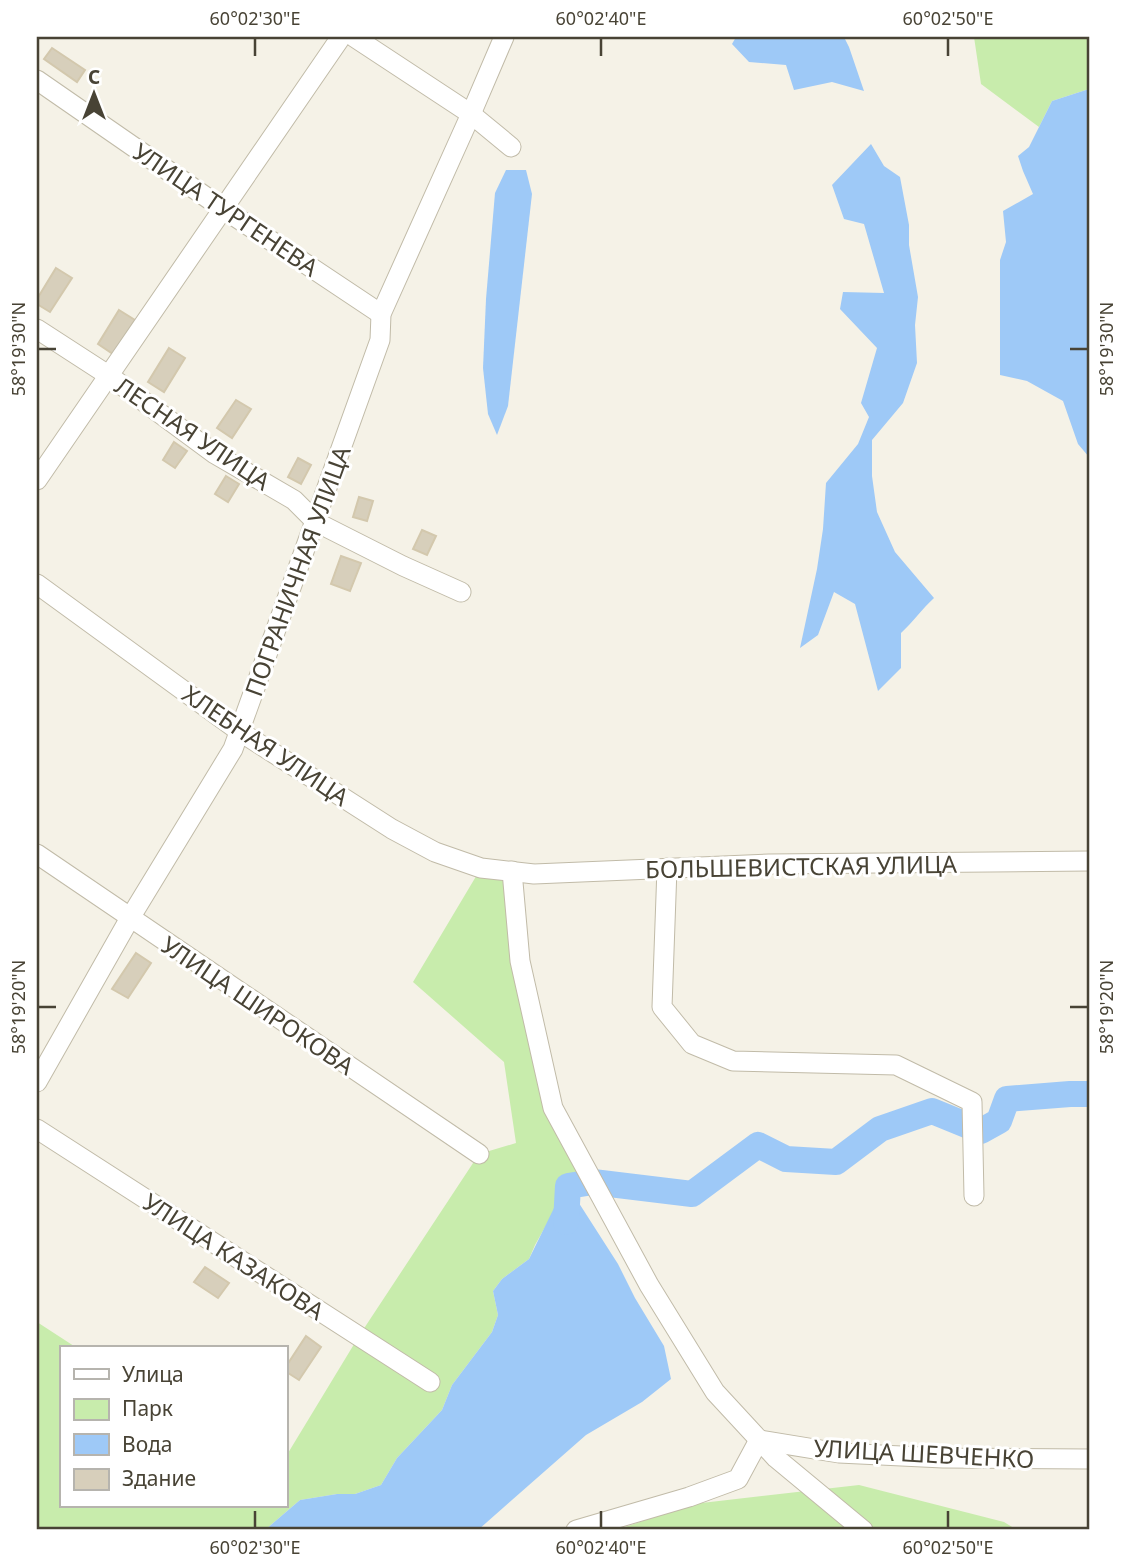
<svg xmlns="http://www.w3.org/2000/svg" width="1126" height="1567" font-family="'Noto Sans',sans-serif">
	<rect width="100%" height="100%" fill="#f5f2e7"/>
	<g fill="#c8ecac">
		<path d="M974,37H1089V89L1052,101L1039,127L981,84Z"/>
		<path d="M481,868L512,871L553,1107L593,1182L568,1186L535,1245L529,1259L502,1279L493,1291L498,1315L492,1332L452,1385L442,1410L397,1458L381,1485L355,1494H337L300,1500L265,1530H37V1322L77,1348H61V1506H285V1458L359,1336L479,1154L516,1143L504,1062L413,982Z"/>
		<path d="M859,1485L1004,1522L1017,1530H616L693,1504Z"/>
	</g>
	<g fill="#9ec9f7">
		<path d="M736,37H844L849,47L864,91L832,82L794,90L786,65L749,62L732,44Z"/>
		<path d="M1089,89V457L1078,444L1063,401L1027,381L1000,375V260L1006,242L1003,211L1033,194L1023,171L1018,156L1029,147L1052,101Z"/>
		<path d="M871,144L884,166L900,177L909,225V245L918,297L915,325L917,363L903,403L872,440V476L877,512L895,552L934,598C922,609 913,622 901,633V668L878,691L855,604L834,592L818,635L800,648L817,569L823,529L826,483L858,444L869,417L861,403L877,348L840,309L843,292L884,293L864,224L844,219L832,185Z"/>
		<path d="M506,170H526L532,194L508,406L497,435L488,414L483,368L486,299L495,193Z"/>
		<path d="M568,1186L618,1264L635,1298L664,1346L671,1379L642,1402L586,1435L478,1530H265L300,1500L337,1494H355L381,1485L397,1458L442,1410L452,1385L492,1332L498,1315L493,1291L502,1279L529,1259L554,1208Z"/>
	</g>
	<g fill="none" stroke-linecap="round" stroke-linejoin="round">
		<path stroke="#9ec9f7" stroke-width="26" d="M566,1222L568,1186L593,1182L692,1194L758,1145L786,1159L836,1162L880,1129L932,1111L981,1131L999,1121L1007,1099L1070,1094H1089"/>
	</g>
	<g fill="#d7cfbb" stroke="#d3c8ad" stroke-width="2">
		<path d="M52,48L85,70L77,82L44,59Z"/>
		<path d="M56,268L72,278L50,312L37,304V299Z"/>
		<path d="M119,310L135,320L113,354L98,344Z"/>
		<path d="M169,348L185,358L164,392L148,382Z"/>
		<path d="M236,400L251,409L232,438L217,428Z"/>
		<path d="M174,442L187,451L175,468L163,460Z"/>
		<path d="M298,458L311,465L301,484L288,477Z"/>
		<path d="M226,476L239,484L228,502L215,494Z"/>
		<path d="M359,497L373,501L367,521L353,517Z"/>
		<path d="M422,530L436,536L427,555L413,549Z"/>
		<path d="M341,556L361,563L350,591L331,584Z"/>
		<path d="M136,953L151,963L128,998L112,989Z"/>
		<path d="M205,1267L229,1283L218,1298L194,1282Z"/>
		<path d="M306,1336L321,1347L299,1380L285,1371V1368Z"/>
	</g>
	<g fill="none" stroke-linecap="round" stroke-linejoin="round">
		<defs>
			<g id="minor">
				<path d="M354,37L471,114L511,147"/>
				<path d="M37,80L222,208L381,314"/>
				<path d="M37,329L108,375L215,454L294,500L316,522L403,566L461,592"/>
				<path d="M37,480L341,37"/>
				<path d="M37,584L239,731L392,829L435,852L481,868L534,874L769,864L1089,861"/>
				<path d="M37,854L479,1154"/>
				<path d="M667,868L662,1007L692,1044L733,1061L896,1065L972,1102L974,1196"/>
				<path d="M512,871L520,961L553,1108L649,1285L715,1392L776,1458L863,1530"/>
				<path d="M37,1082L130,918L233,749L380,340L381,314L471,114L504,37"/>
				<path d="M37,1129L430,1382"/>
				<path d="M576,1530L689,1497L738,1479L759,1440L839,1453L943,1458L1089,1459"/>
			</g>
		</defs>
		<use href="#minor" stroke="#c1bba8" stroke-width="21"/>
		<use href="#minor" stroke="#fff" stroke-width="19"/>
	</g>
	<path fill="none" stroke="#484335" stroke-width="2.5" d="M255,38V56M601,38V56M948,38V56M38,349H56M1070,349H1088M38,1007H56M1070,1007H1088M255,1511V1528M601,1511V1528M948,1511V1528"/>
	<g text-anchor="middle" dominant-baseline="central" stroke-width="6" stroke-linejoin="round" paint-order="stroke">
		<g font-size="24" fill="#484335" stroke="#fff">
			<text transform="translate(226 209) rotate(34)">УЛИЦА ТУРГЕНЕВА</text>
			<text transform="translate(193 433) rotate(34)">ЛЕСНАЯ УЛИЦА</text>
			<text transform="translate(297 571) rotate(-70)">ПОГРАНИЧНАЯ УЛИЦА</text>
			<text transform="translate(266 745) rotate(34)">ХЛЕБНАЯ УЛИЦА</text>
			<text transform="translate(801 866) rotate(-1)">БОЛЬШЕВИСТСКАЯ УЛИЦА</text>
			<text transform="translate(258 1005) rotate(34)">УЛИЦА ШИРОКОВА</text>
			<text transform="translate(234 1256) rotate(33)">УЛИЦА КАЗАКОВА</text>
			<text transform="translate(924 1453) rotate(3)">УЛИЦА ШЕВЧЕНКО</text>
		</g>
	</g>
	<rect width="1126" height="1567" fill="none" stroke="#ffffff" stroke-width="77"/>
	<rect x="60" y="1346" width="228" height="161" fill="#ffffff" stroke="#b6b4ae" stroke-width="2"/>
	<rect x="74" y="1369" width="35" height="10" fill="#ffffff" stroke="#b6b4ae" stroke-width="2"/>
	<text x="122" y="1382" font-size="21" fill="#484335">Улица</text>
	<rect x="74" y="1399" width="35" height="21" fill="#c8ecac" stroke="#b6b4ae" stroke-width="2"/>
	<text x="122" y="1416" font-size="21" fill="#484335">Парк</text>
	<rect x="74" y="1434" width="35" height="21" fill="#9ec9f7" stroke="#b6b4ae" stroke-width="2"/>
	<text x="122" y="1452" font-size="21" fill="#484335">Вода</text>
	<rect x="74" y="1469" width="35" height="21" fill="#d7cfbb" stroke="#b6b4ae" stroke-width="2"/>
	<text x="122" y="1486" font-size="21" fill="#484335">Здание</text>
	<g transform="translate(94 94)" stroke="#ffffff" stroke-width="5" paint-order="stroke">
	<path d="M0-5L12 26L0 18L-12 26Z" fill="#484335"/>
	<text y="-10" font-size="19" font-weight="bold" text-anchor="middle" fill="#484335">С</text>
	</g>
	<rect x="38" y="38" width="1050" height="1490" fill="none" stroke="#484335" stroke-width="2.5"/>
	<g font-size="18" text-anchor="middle" fill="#484335">
		<text x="255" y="25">60°02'30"E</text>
		<text x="601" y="25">60°02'40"E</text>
		<text x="948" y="25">60°02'50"E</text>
		<text transform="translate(19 349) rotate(-90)" y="6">58°19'30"N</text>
		<text transform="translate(1107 349) rotate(-90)" y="6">58°19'30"N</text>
		<text transform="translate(19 1007) rotate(-90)" y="6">58°19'20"N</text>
		<text transform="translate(1107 1007) rotate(-90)" y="6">58°19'20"N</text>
		<text x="255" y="1554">60°02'30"E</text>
		<text x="601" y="1554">60°02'40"E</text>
		<text x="948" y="1554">60°02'50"E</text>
	</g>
</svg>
